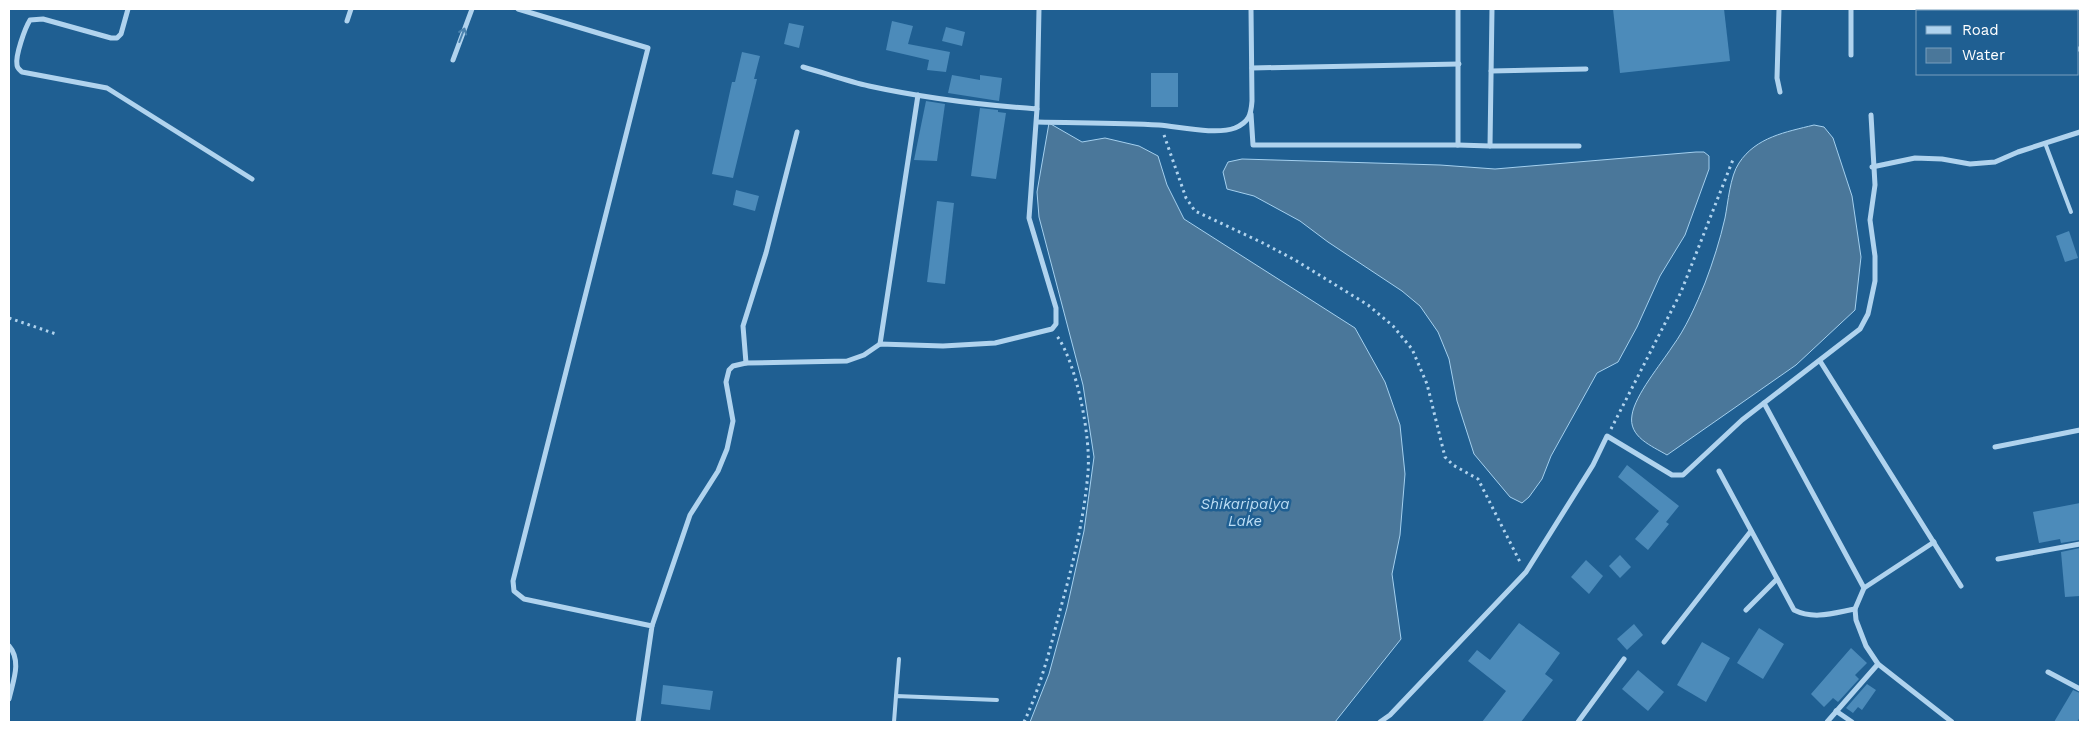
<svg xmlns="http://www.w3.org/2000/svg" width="2089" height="731" font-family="'Work Sans',sans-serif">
	<rect width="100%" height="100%" fill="#1f5f92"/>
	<g fill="#4a779a" stroke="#a4d0ef">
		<path d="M1049,123L1082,142L1105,138L1139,146L1158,156L1167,185L1184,219L1355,328L1385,382L1400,425L1405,474L1400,535L1392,574L1401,639L1335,722H1030L1049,674L1067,608L1084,531L1094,457L1083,385L1039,217L1037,192Z"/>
		<path d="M1814,125L1824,127L1833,138L1852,196L1861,257L1855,310L1796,365L1667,455C1652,446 1628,437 1632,415C1635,395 1661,364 1672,347C1686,328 1696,305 1705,283C1713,262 1720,240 1725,218C1728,203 1730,176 1739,163C1756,137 1786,132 1814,125Z"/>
		<path d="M1696,152H1704L1709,156V169L1685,235L1660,276L1637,327L1618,362L1597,373L1551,456L1542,479L1529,497L1522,503L1510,497L1474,454L1457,401L1449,359L1438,332L1420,306L1402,291L1328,242L1300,221L1254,196L1227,189L1223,172L1228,162L1242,159L1440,165L1495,169Z"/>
	</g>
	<g fill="#4c8bba">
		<path d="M1613,9H1724L1730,61L1620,73Z"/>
		<path d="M892,21L913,26L908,44L950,52L946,72L927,70L929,60L886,50Z"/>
		<path d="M789,23L804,26L799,48L784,44Z"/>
		<path d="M946,27L965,32L962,46L942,41Z"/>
		<path d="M742,52L760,56L754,79H757L733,178L712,174L732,82H735Z"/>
		<rect x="1151" y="73" width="27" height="34"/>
		<path d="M952,75L980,80V75L1002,78L999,101L948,93Z"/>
		<path d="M926,101L945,104L937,161L914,160Z"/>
		<path d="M980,108L998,110V112L1006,113L996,179L971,176Z"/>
		<path d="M736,190L759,196L755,211L733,205Z"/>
		<path d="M937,201L954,203L945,284L927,282Z"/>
		<path d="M2069,231L2078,258L2065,262L2056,236Z"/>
		<path d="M1627,465L1679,506L1666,522L1669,524L1648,550L1635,539L1659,511L1618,477Z"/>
		<path d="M2080,503V540L2061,543L2060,539L2039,543L2033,512Z"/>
		<path d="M2080,548V596L2065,597L2061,552Z"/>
		<path d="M1620,555L1631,567L1620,578L1609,566Z"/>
		<path d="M1586,560L1603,576L1589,594L1571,577Z"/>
		<path d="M1519,623L1560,653L1545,674L1553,680L1521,722H1482L1506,691L1468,661L1477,650L1490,660Z"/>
		<path d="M1634,624L1643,635L1627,650L1617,639Z"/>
		<path d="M1759,628L1784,644L1763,679L1737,663Z"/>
		<path d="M1702,642L1730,658L1706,702L1677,685Z"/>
		<path d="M1851,648L1867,663L1855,675L1859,679L1838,702L1833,698L1824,707L1811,694Z"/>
		<path d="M1638,670L1664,692L1648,711L1622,689Z"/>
		<path d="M1867,684L1876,690L1862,710L1858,707L1853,713L1846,708Z"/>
		<path d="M663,685L713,691L710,710L661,704Z"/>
		<path d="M2073,690L2080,693V717L2077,722H2054Z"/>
	</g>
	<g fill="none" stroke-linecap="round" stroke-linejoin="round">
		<g stroke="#b0d3ee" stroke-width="3" stroke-dasharray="2.5 4" stroke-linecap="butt">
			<path d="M1164,135L1186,198L1195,211L1263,243L1295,260L1368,305L1393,326L1412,349L1427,384L1445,457L1453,465L1478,479L1520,562"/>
			<path d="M9,318L56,334"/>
			<path d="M1611,429L1681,292L1734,157"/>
			<path d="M1024,722C1040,688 1050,650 1059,614C1072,568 1084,520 1088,472C1091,438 1077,364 1057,336"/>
		</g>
		<g stroke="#b0d3ee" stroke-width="4">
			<path d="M2045,143L2071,212"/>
			<path d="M896,696L899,659"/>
			<path d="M894,722L896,696L997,700"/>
		</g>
		<g stroke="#b0d3ee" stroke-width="5">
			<path d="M128,9L121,34L117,38H111L43,19L30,20C25,28 15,56 17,65C17,68 20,70 22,72L107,88L252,179"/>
			<path d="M518,9L648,48L513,581L514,591L524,599L652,626L638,722"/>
			<path d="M1492,9L1490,146H1579"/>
			<path d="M1779,9L1777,78L1780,92"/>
			<path d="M1851,9V55"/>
			<path d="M347,21L351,9"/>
			<path d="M2078,49H2080"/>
			<path d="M453,60L472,9"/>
			<path d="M803,67C825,73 847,81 869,86C924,98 981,105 1037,109L1039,9"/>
			<path d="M1252,68L1459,64"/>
			<path d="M1491,71L1586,69"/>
			<path d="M1251,114L1253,145H1458V9"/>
			<path d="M1037,122C1078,123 1119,123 1159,125C1181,127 1216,135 1235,128C1249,122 1251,115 1252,101L1251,9"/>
			<path d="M1458,145L1490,146"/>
			<path d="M1872,167L1915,158L1942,159L1970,164L1995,162L2018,152L2080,132"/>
			<path d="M880,344L918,95"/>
			<path d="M1820,361L1961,586"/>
			<path d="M746,363L743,326L766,253L797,132"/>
			<path d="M1764,403L1864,588"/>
			<path d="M1995,447L2080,430"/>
			<path d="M1719,471L1794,610C1814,620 1834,613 1855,609"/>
			<path d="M1934,542L1864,588L1855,609L1856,620L1866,646L1878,664L1952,722"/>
			<path d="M1998,559L2080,544"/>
			<path d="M1746,610L1777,579"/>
			<path d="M652,626L690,515L718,471L727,449L733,421L726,382L729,370L733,366L746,363L847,361L864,355L880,344L943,346L995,343L1052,329L1056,324V308L1029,218L1037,109"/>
			<path d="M1664,642L1751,531"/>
			<path d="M9,646C22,661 13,681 9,699"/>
			<path d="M2048,672L2080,689"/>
			<path d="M1836,711L1852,722"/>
			<path d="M1380,722L1390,715L1526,572L1593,465L1607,436L1672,475H1683L1742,420L1860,329L1868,314L1875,281V256L1870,220L1875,185L1871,115"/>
			<path d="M1578,722L1624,659"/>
			<path d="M1827,722L1878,664"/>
		</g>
	</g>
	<defs><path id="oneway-shaft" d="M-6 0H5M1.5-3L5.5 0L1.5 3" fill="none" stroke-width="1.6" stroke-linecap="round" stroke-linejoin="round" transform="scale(1.25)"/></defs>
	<use stroke="#4a82ae" href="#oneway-shaft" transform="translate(462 35) rotate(-69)"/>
	<g text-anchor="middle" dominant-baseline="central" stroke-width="5" stroke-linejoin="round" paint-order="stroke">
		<g font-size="15" font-style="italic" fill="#bcddf4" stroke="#1f5f92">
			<text x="1245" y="504">Shikaripalya<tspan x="1245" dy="17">Lake</tspan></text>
		</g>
	</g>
	<rect width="2089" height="731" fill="none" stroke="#ffffff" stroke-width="20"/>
	<rect x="1916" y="10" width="162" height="65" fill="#1f5f92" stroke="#799fbe"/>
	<rect x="1926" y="26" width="25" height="8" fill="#b0d3ee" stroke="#799fbe"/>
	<text x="1962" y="35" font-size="15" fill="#ffffff">Road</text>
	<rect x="1926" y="48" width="25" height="15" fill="#4a779a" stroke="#799fbe"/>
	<text x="1962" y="60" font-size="15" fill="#ffffff">Water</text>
</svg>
